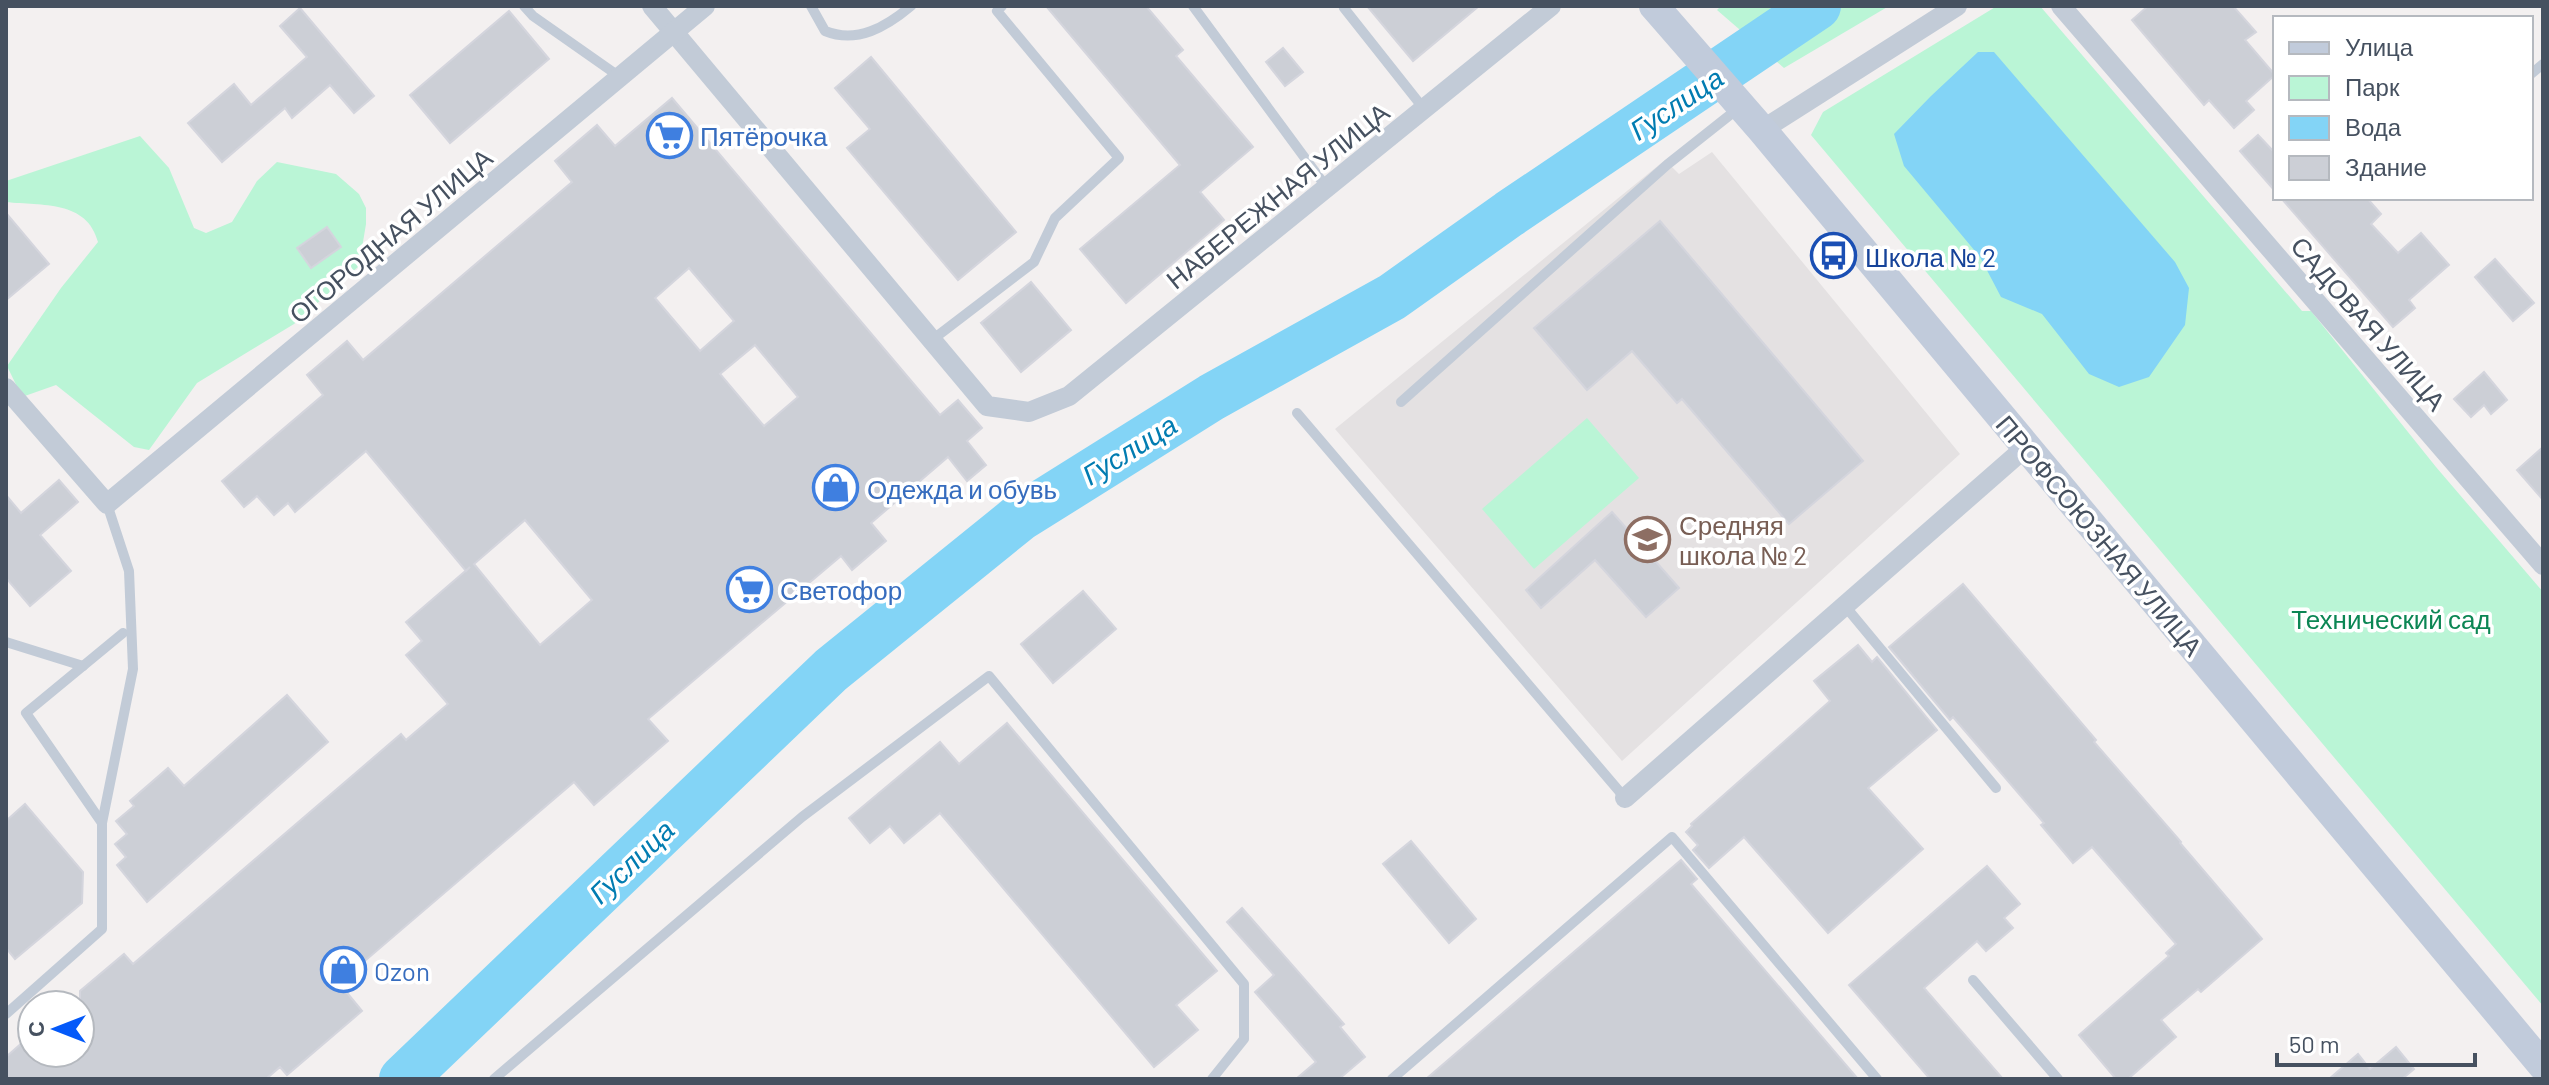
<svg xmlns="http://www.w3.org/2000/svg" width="2549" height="1085" font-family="Barlow,sans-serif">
	<rect width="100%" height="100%" fill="#f3f0f0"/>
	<path fill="#e4e1e2" d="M1712,152L1960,454L1622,761L1335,429L1665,160L1679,174Z"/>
	<g fill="#baf5d6">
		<path d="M1721,6H1889L1784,68L1717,10Z"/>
		<path d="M1997,6H2040L2302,311H2311L2436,467L2543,592V1006L1811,135L1823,112Z"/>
		<path d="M140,136L169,168L194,228L206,233L232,222L257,181L277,162L336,174L359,194L366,208V224L359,266L294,324L197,383L149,450L134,447L56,385L22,397L7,366L61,288L98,242C87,200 42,206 6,202V181Z"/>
		<path d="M1587,418L1639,478L1534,569L1482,509Z"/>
	</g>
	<path fill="#83d4f6" d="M1978,52H1994L2175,262L2189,288L2185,325L2149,377L2119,387L2089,374L2042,314L2001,297L1980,257L1904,166L1894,134L1931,96Z"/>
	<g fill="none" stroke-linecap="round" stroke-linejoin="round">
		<path stroke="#83d4f6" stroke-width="48" d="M403,1079L831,670L1019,518L1212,397L1392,297L1509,214L1817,6"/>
	</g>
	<g fill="#cccfd6" stroke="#d4d5dd" stroke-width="2" fill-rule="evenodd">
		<path d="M1046,6H1146L1183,50L1176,56L1253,147L1200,192L1224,220L1126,303L1080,249L1180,165Z"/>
		<path d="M1367,6H1479L1413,61Z"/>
		<path d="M2148,6H2233L2256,32L2245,40L2275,75L2246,101L2254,110L2234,128L2209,100L2204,105L2132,20Z"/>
		<path d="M300,8L374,96L354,113L330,85L292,118L285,108L222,162L188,123L234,84L251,105L307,57L280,26Z"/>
		<path d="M509,11L549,59L450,143L410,95Z"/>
		<path d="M1283,48L1303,72L1285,86L1266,62Z"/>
		<path d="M871,57L1016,232L958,280L847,148L870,129L835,88Z"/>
		<path d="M672,98L940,415L958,400L982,428L967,441L986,465L967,481L948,457L871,523L886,541L852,570L841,556L648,719L668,741L594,805L574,782L339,983L362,1011L287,1075L280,1067L266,1079H6V1057L32,1034V1053H80V991L124,954L133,964L401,734L406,740L448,704L406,655L422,641L406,622L470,567L466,571L366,451L295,512L288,503L274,515L257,496L244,507L222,481L323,395L307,375L347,341L363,360L572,182L555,161L597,125L615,146ZM689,268L734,321L700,351L655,298ZM755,345L798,397L764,426L720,374ZM525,520L592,600L540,645L474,564Z"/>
		<path d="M2258,135L2275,153V191L2240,151Z"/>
		<path d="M2281,198H2367L2381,214L2371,224L2398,253L2421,233L2449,265L2409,300L2415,308L2393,327Z"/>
		<path d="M6,213L49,264L6,300Z"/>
		<path d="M1660,221L1863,461L1789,524L1682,399L1677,403L1632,351L1587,390L1534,328Z"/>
		<path d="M327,227L341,247L311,268L297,248Z"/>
		<path d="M2495,259L2534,303L2513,321L2475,277Z"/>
		<path d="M1031,282L1071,330L1021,372L981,323Z"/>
		<path d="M2484,372L2507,400L2491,414L2484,405L2471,417L2454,399Z"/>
		<path d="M2543,447V500L2517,470Z"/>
		<path d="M59,480L78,502L40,535L71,571L30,606L6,578V495L21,513Z"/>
		<path d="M1612,512L1679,588L1646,617L1595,560L1541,608L1526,590Z"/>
		<path d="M1963,584L2096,740L2094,742L2181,842L2180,843L2262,939L2201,992L2198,989L2161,1020L2176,1037L2128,1079H2116L2079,1035L2169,956L2166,953L2176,944L2092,847L2073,863L2041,825L2044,823L1953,717L1950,720L1889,647Z"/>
		<path d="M1083,591L1116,629L1053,683L1021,644Z"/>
		<path d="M1858,645L1872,662L1877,657L1937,730L1868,788L1923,849L1828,933L1744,837L1709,868L1693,850L1698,845L1686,832L1692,826L1691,824L1830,701L1814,681Z"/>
		<path d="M287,695L328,742L147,902L117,865L126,857L115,844L127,834L116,821L134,806L130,801L168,768L184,786Z"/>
		<path d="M1007,723L1217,971L1176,1005L1198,1030L1154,1067L940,813L904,843L890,826L870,843L849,818L940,742L959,764Z"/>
		<path d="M25,804L83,872L82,903L15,959L6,948V821Z"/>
		<path d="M1411,841L1476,919L1449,943L1383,864Z"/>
		<path d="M1681,860L1697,879L1691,884L1858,1079H1426Z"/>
		<path d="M1987,866L2020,904L2004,918L2013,928L1986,951L1977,941L1924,988L2003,1079H1930L1849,985Z"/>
		<path d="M1242,908L1344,1024L1340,1027L1365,1057L1339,1079H1296L1316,1062L1255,992L1274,975L1227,922Z"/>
		<path d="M2396,1047L2414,1069L2402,1079H2329L2358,1054L2370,1069Z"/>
	</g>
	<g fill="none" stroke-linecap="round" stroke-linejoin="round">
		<g stroke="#c2cbd7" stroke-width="10">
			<path d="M524,6L533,16L620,77"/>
			<path d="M811,6L825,31C857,44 886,27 911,6"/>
			<path d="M1193,6L1327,188"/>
			<path d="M1346,6L1344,8L1424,109"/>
			<path d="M2531,74L2543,64"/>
			<path d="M932,340L1034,262L1055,218L1119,158L997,11L1002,6"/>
			<path d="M1401,402L1668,164L1740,107"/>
			<path d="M1297,413L1625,798"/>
			<path d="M1845,606L1996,788"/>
			<path d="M6,642L83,666"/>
			<path d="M102,823L26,713L123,633"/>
			<path d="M1973,980L2058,1079"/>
			<path d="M6,1014L102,929V823L133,669L129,571L107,504"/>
			<path d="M494,1079L802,817L989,676L1244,984V1039L1212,1079"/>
			<path d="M1392,1079L1672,837L1877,1079"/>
		</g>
		<g stroke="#c2cbd7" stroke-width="20">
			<path d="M652,6L987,406L1029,412L1069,396L1551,6"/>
			<path d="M2061,6L2543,565"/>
			<path d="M1762,130L1957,6"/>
			<path d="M6,388L107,504L705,6"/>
			<path d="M1625,798L2026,447"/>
		</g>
		<path stroke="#c1cbdb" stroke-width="30" d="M1654,6L1762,130L2543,1066"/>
	</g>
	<defs>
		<symbol id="supermarket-ring" viewBox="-11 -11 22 22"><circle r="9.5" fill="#fff" stroke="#3f7fe0" stroke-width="1.5"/><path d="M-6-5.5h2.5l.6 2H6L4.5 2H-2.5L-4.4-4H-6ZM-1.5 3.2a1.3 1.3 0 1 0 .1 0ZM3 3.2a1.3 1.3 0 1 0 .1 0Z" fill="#3f7fe0"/></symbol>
		<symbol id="bus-ring" viewBox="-11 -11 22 22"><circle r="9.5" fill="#fff" stroke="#1a4fb4" stroke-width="1.5"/><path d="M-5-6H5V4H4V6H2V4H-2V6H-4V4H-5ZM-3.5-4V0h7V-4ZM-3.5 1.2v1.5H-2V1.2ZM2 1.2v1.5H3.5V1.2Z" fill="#1a4fb4"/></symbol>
		<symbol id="shop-ring" viewBox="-11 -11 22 22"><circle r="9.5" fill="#fff" stroke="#3f7fe0" stroke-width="1.5"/><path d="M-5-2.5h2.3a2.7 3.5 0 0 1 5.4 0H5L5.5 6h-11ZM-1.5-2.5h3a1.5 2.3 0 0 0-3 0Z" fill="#3f7fe0"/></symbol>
		<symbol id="school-ring" viewBox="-11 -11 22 22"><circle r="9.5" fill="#fff" stroke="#8d6e63" stroke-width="1.5"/><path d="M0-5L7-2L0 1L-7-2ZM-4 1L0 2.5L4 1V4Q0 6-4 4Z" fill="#8d6e63"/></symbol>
	</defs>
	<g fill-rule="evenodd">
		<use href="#supermarket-ring" x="644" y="110" width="51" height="51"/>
		<use href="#bus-ring" x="1808" y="230" width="51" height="51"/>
		<use href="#shop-ring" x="810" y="462" width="51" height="51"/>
		<use href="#school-ring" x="1622" y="514" width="51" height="51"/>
		<use href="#supermarket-ring" x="724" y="564" width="51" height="51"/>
		<use href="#shop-ring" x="318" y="944" width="51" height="51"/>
	</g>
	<g text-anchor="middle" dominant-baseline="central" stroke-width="7" stroke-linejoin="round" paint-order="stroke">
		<g font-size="26" fill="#366cbe" stroke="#fff" text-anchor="start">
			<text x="700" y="135">Пятёрочка</text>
			<text x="867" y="488">Одежда и обувь</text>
			<text x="780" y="589">Светофор</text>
			<text x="374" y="970">Ozon</text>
		</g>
		<g font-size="26" fill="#465160" stroke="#fff">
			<text transform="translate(1277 195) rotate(-39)">НАБЕРЕЖНАЯ УЛИЦА</text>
			<text transform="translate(390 235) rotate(-40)">ОГОРОДНАЯ УЛИЦА</text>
			<text transform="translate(2369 323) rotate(49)">САДОВАЯ УЛИЦА</text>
			<text transform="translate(2100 535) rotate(50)">ПРОФСОЮЗНАЯ УЛИЦА</text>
		</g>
		<g font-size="26" fill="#164399" stroke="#fff" text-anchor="start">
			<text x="1865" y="256">Школа № 2</text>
		</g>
		<g font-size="26" fill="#785e54" stroke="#fff" text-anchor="start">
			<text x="1679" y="524">Средняя<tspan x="1679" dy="30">школа № 2</tspan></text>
		</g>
		<g font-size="26" fill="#0c8654" stroke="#fff">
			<text x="2391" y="618">Технический сад</text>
		</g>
		<g font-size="28" font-style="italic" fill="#017cb1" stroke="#fff">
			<text transform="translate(1676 103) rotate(-34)">Гуслица</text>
			<text transform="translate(1129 449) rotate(-32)">Гуслица</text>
			<text transform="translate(631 861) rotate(-44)">Гуслица</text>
		</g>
	</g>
	<rect width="2549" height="1085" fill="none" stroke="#465160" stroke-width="16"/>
	<rect x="2273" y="16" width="260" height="184" fill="#ffffff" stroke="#b5b9bf" stroke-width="2"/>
	<rect x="2289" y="42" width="40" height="12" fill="#c1cbdb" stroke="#b5b9bf" stroke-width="2"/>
	<text x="2345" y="56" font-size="24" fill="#465160">Улица</text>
	<rect x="2289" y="76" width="40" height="24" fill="#baf5d6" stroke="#b5b9bf" stroke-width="2"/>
	<text x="2345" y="96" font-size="24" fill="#465160">Парк</text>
	<rect x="2289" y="116" width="40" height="24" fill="#83d4f6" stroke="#b5b9bf" stroke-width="2"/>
	<text x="2345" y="136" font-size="24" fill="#465160">Вода</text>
	<rect x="2289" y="156" width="40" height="24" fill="#cccfd6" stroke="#b5b9bf" stroke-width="2"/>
	<text x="2345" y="176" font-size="24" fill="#465160">Здание</text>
	<g transform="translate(56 1029) rotate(270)"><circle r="38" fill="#ffffff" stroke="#b5b9bf" stroke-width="2"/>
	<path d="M0-6L14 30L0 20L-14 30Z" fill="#0459f9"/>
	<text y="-12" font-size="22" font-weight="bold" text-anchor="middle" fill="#465160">С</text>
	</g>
	<path d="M2277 1053v12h198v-12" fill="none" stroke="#465160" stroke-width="4"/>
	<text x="2289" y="1053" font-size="24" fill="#465160" stroke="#ffffff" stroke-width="6" paint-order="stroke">50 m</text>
</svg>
